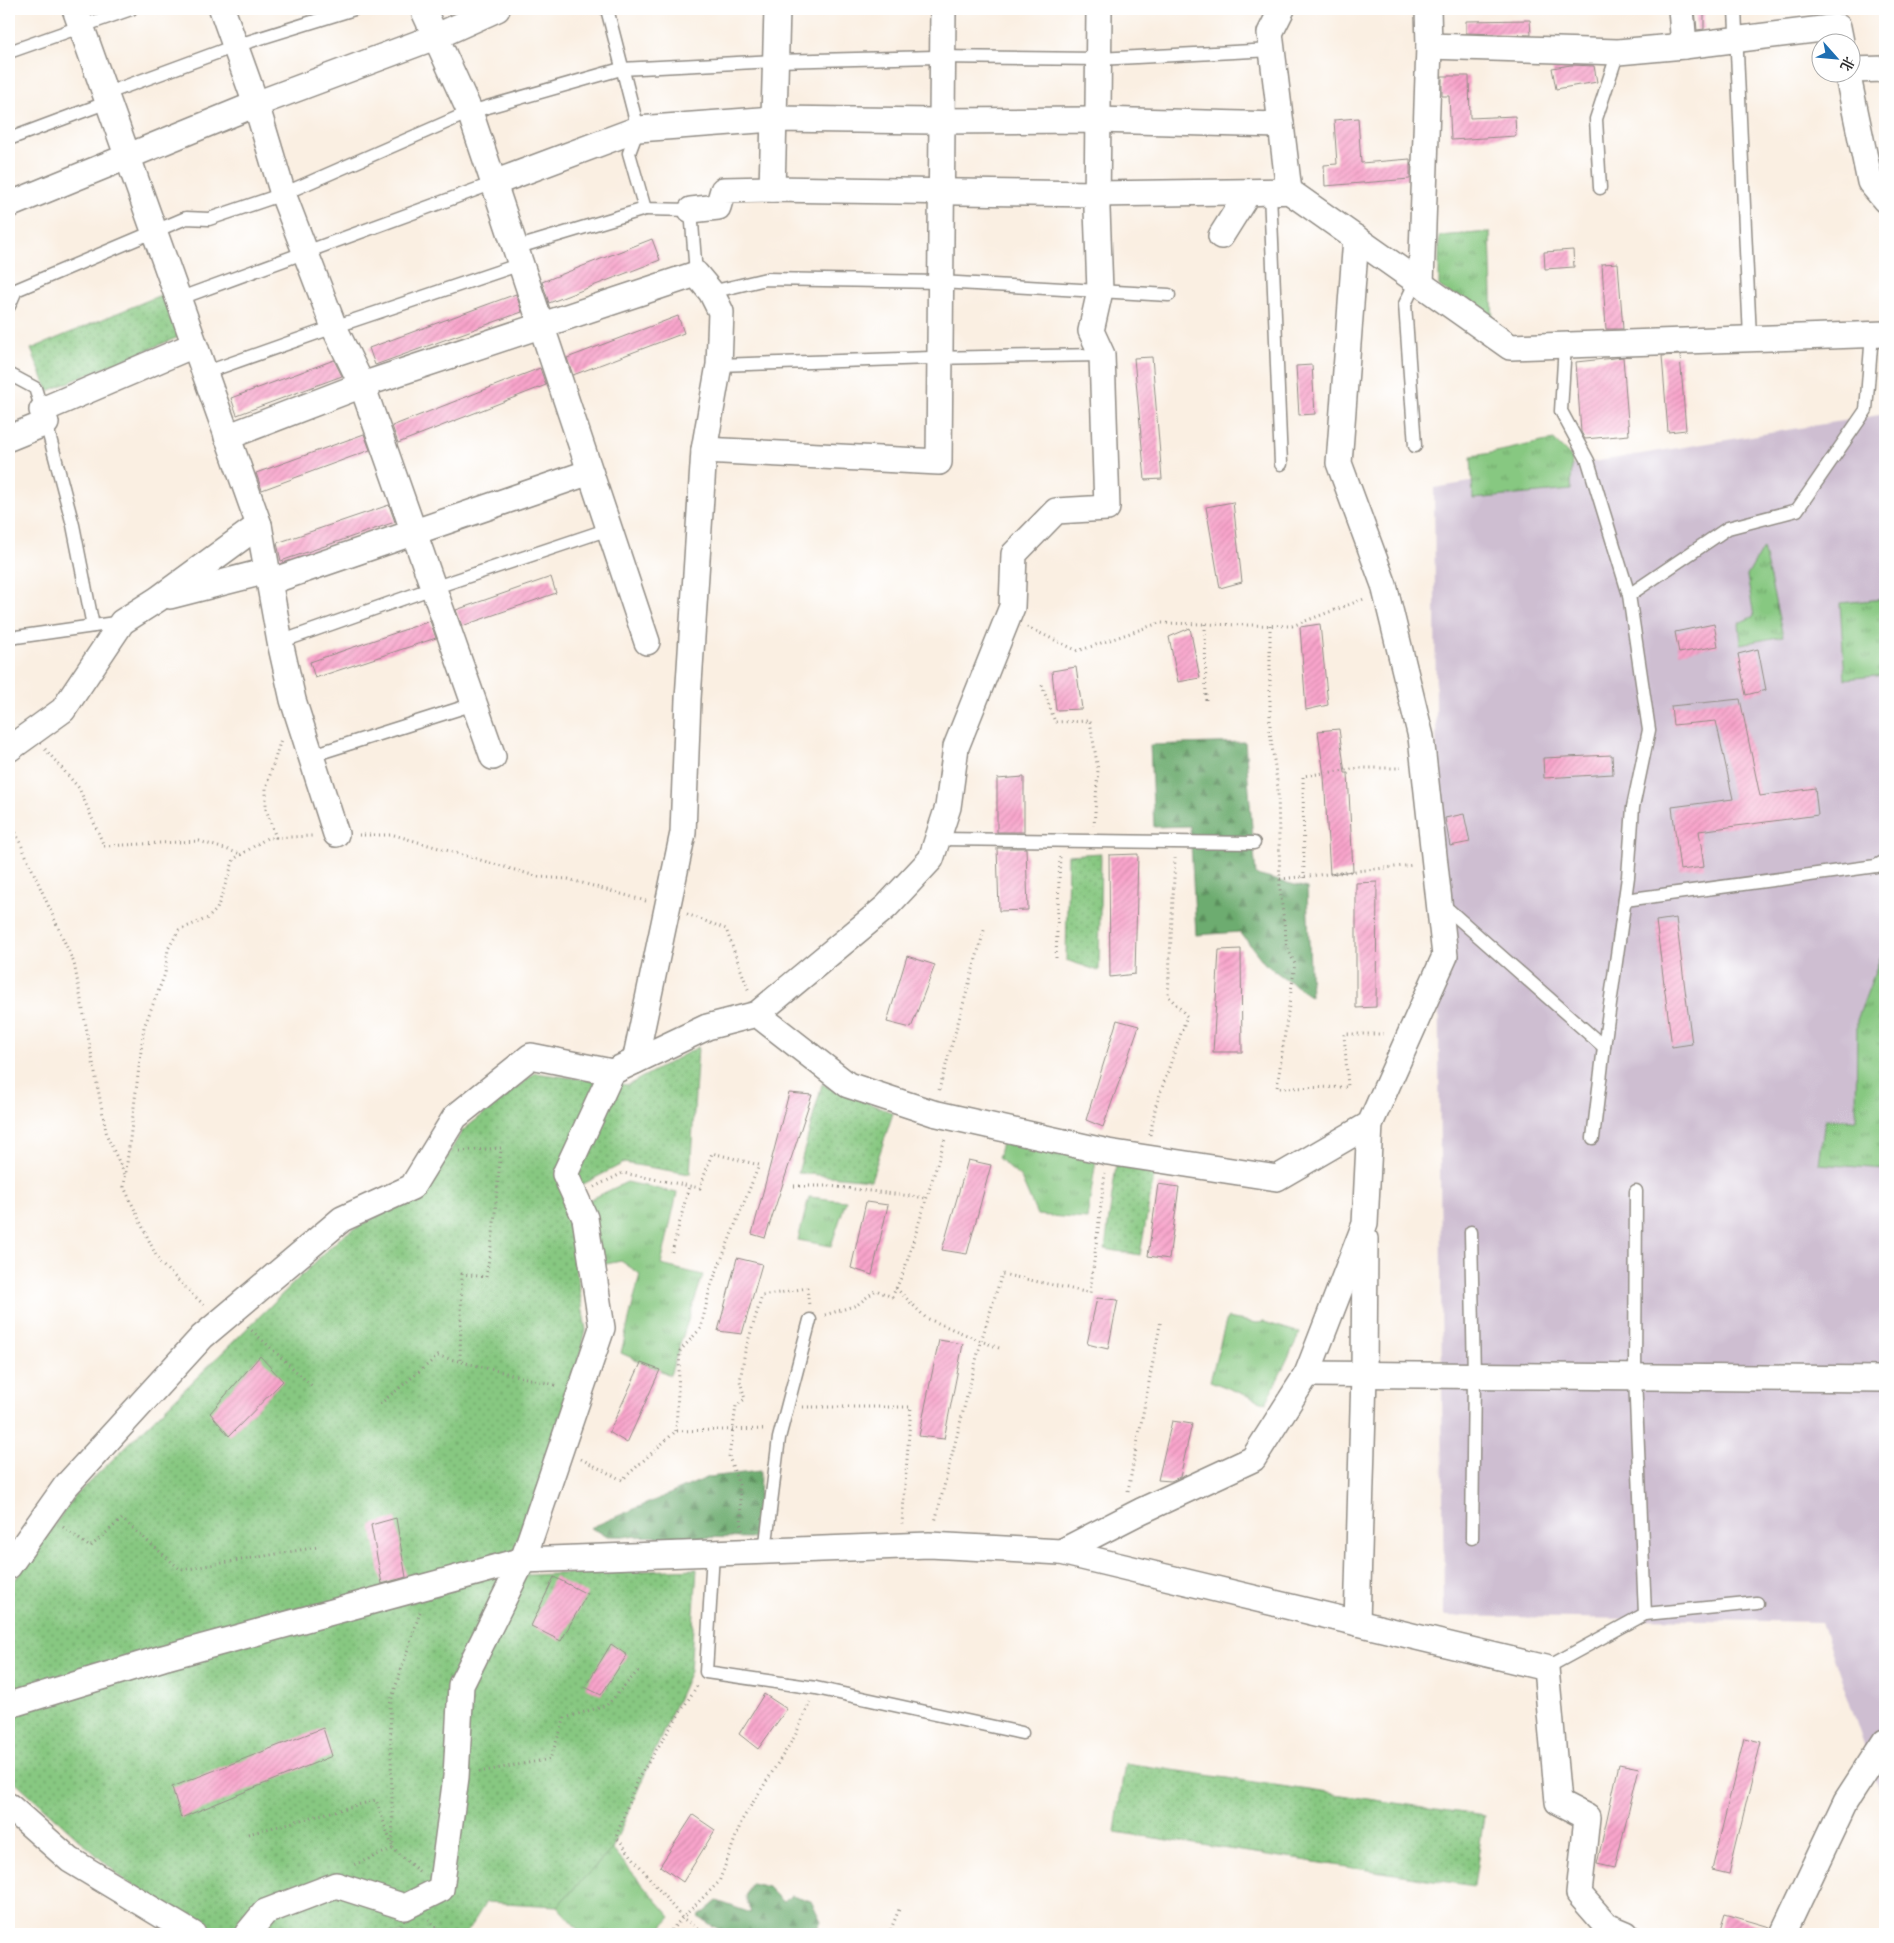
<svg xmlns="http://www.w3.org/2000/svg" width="1894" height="1943" font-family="'Libre Caslon Text','Noto Serif SC',serif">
	<defs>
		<pattern id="grass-tufts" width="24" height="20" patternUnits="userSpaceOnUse" patternTransform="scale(1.25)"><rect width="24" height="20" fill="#87c881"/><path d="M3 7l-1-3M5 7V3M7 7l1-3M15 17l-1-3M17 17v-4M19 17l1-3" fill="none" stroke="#6fa36a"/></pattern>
		<pattern id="forest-firs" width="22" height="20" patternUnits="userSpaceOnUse" patternTransform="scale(1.25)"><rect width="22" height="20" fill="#6dac6f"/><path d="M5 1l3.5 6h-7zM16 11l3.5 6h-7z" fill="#5a8c5b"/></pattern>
		<pattern id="garden-dots" width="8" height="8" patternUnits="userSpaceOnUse" patternTransform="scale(1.25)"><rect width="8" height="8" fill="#87c881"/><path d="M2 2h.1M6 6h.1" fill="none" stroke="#6fa36a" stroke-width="1.8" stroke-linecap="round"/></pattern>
		<pattern id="building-hatch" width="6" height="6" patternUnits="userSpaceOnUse" patternTransform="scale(1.25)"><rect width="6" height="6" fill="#f8a4cb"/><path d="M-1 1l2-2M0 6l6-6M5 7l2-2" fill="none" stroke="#d58dae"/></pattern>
	</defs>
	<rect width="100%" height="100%" fill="#fff"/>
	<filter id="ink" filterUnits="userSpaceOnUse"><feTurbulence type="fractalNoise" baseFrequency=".02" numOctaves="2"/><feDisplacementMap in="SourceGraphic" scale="10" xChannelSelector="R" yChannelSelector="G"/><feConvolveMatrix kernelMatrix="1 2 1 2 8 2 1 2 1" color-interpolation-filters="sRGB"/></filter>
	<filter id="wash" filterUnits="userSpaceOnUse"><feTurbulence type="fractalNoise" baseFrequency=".0096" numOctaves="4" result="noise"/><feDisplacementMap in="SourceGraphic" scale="20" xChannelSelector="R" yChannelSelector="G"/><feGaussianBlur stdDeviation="1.12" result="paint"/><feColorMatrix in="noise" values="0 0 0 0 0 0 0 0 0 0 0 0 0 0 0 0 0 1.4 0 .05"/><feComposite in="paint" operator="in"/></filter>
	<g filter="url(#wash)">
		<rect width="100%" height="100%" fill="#faefe2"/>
		<path fill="#cebed1" d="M1885,414V1807L1822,1622L1444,1616L1434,488Z"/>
		<g fill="url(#grass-tufts)" stroke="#597a56">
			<path d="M1490,232L1493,325L1439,286V236Z"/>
			<path d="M1554,440L1572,458L1571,490L1473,499L1471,456C1499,453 1526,444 1554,440Z"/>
			<path d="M1763,548L1783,636L1741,644L1739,623L1754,616L1747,576Z"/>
			<path d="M1885,599V675L1845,679L1840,603Z"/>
			<path d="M1885,945V1169L1819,1164L1825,1119L1856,1120L1857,1020Z"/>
			<path d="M1003,1139L1096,1160L1087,1219L1037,1215L1021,1178L998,1158Z"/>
			<path d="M627,1182L677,1193L661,1265L703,1275L670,1375L621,1353L640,1274L621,1261L601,1265L587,1201Z"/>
			<path d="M809,1197L846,1201L831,1246L798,1240Z"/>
			<path d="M1227,1318L1257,1323L1264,1322L1300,1333L1266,1403L1210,1381Z"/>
			<path d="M612,1849L671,1917L656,1934H582L557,1906Z"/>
		</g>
		<g fill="url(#forest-firs)" stroke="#4c6c4d">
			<path d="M1245,742L1256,875L1307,888L1311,997L1265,964L1240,932L1196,935L1190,826L1154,827L1150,745Z"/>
			<path d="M760,1471L758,1538L608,1536L590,1528L709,1477Z"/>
			<path d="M751,1883L768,1887L783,1902L792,1895L811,1901L821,1921L814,1934H727L698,1917L717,1901L751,1913L746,1897Z"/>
		</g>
		<g fill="url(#garden-dots)" stroke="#597a56">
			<path d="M163,294L181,336L48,391L31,349Z"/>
			<path d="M1101,853L1099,971L1066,960L1068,855Z"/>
			<path d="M698,1047L690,1174L624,1163L564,1194L586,1330L527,1575L697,1569L690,1671L612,1849L557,1906L486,1902L466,1934H216L124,1880L9,1776V1588L75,1496L342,1236L430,1186L462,1131L535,1073L628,1085Z"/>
			<path d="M822,1084L893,1113L871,1180L798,1173Z"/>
			<path d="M1116,1165L1155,1169L1140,1255L1105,1249Z"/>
			<path d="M1125,1763L1484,1816L1474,1886L1115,1832Z"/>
		</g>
		<g id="blocks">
			<g fill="url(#building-hatch)">
				<path d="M1695,9H1704V29L1697,30Z"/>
				<path d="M1530,20L1531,35L1466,33V21Z"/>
				<path d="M1571,65L1594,66L1597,82L1556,89L1552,68Z"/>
				<path d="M1442,76H1469L1470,118L1515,116L1516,136L1451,140L1449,96H1442Z"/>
				<path d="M1358,118L1361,163L1410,159V179L1325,186L1324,165L1337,164L1334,120Z"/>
				<path d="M652,239L660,260L549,303L542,282Z"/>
				<path d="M1573,250L1574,267L1545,269L1544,252Z"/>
				<path d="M1618,263L1623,329H1606L1602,264Z"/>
				<path d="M516,294L522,312L375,365L369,348Z"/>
				<path d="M678,316L684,333L573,375L567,358Z"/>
				<path d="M1680,355L1686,430L1668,432L1662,356Z"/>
				<path d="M1152,357L1162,479L1145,480L1134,358Z"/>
				<path d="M1623,357L1629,435L1585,439L1581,432L1576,362Z"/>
				<path d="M334,360L342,376L237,415L231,398Z"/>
				<path d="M1312,365L1315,414L1299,415L1296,366Z"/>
				<path d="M540,368L546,385L398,443L392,426Z"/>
				<path d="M364,434L370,450L262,490L256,473Z"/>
				<path d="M1233,502L1242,582L1220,588L1206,507Z"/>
				<path d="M389,505L395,522L281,561L277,543Z"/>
				<path d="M551,577L556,593L462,626L456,610Z"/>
				<path d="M430,621L436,638L315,678L310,662Z"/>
				<path d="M1320,624L1328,705L1306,710L1300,627Z"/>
				<path d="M1714,624L1718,646L1679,653L1675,632Z"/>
				<path d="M1190,628L1200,678L1178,682L1169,637Z"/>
				<path d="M1758,649L1766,690L1746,695L1738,654Z"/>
				<path d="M1076,667L1082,709L1056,710L1052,671Z"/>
				<path d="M1740,699L1760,796L1815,788L1818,815L1699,831L1704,867L1680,870L1672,807L1733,799L1716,721L1673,725L1671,706Z"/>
				<path d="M1339,729L1345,773H1348L1353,871L1330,874L1324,776L1318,731Z"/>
				<path d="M1612,755L1613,774L1544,778L1543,758Z"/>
				<path d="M1024,777V832H997V779Z"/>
				<path d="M1464,814L1470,842L1450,846L1445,818Z"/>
				<path d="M997,848H1026L1028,910L999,911Z"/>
				<path d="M1138,854L1135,974L1110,977L1109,855Z"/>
				<path d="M1377,882L1376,1007L1356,1008V883Z"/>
				<path d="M1676,918L1692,1044L1672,1047L1656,921Z"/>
				<path d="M1241,949L1242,1052H1213L1219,950Z"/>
				<path d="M907,956L935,965L911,1028L887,1022Z"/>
				<path d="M1117,1020L1139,1026L1103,1127L1086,1120Z"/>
				<path d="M789,1093L812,1095L765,1238L752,1234Z"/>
				<path d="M968,1160L991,1165L967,1254L942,1250Z"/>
				<path d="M1158,1184L1179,1187L1169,1259L1148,1256Z"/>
				<path d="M866,1202L888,1205L872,1275L851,1268Z"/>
				<path d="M737,1258L762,1264L742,1334L718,1331Z"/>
				<path d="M1097,1298L1118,1300L1108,1349L1087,1344Z"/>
				<path d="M939,1340L963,1344L944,1439L919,1436Z"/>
				<path d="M260,1356L283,1381L229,1436L210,1413Z"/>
				<path d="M641,1363L660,1370L627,1443L609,1432Z"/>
				<path d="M1172,1421L1192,1424L1180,1477L1171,1481L1158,1480Z"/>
				<path d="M396,1518L406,1577L382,1584L371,1525Z"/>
				<path d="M554,1577L587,1594L561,1641L531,1626Z"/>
				<path d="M611,1644L627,1655L601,1695L585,1687Z"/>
				<path d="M764,1694L787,1709L758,1749L739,1734Z"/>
				<path d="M323,1728L332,1756L181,1818L172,1787Z"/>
				<path d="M1744,1738L1761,1742L1729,1874L1712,1870Z"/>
				<path d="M1619,1764L1639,1768L1615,1868L1597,1864Z"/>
				<path d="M693,1815L715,1830L683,1882L660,1866Z"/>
				<path d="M1725,1914L1770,1927L1769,1934H1735L1720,1930Z"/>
			</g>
		</g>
	</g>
	<g filter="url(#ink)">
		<use href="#blocks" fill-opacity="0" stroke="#928d86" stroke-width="1"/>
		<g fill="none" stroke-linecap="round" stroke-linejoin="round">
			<defs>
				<g id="lane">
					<path d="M607,9L638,129L629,153L645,209L691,210L696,274"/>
					<path d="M1735,9L1750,338"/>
					<path d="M9,52L131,9"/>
					<path d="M105,94L235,46L354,9"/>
					<path d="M9,139L108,102"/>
					<path d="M1600,188L1596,119L1618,52"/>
					<path d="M1270,192L1281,464"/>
					<path d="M515,248L645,209"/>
					<path d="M711,292L766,279L940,282L1169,295"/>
					<path d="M178,299L494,183"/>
					<path d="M9,306L16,290L186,218L209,219L283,194L470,112L621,69L776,61L935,57L1098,59L1272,50"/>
					<path d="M1565,345L1561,411L1588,461L1629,595L1649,730L1633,807L1628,877L1604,1047"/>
					<path d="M719,365L931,358L1102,355"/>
					<path d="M204,373L334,327L521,264"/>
					<path d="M9,374L35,388L42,410"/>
					<path d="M46,423L73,525L93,626"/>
					<path d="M1415,446L1405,304L1416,281"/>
					<path d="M1629,595L1728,528L1797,510L1866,410L1872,334"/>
					<path d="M9,638L122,622"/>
					<path d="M280,642L433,588L609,529"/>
					<path d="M310,756L474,704"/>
					<path d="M938,839L1254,843"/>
					<path d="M1625,900L1876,866L1885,861"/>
					<path d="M1441,903L1604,1047L1593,1138"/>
					<path d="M1636,1191L1635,1377L1645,1614"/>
					<path d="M1471,1232L1474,1376L1472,1538"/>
					<path d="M765,1551L779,1438L810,1320"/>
					<path d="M713,1553L706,1672L816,1688L1022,1733"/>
					<path d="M1546,1668L1645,1614L1757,1603"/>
				</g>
				<g id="street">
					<path d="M75,9L259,525L280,642L293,700L336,834"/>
					<path d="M222,9L256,104L283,194L334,327L362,385L493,757"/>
					<path d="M423,9L470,112L647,642"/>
					<path d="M1681,9L1684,46L1838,27L1841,42"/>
					<path d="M1429,46L1618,52L1684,46"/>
					<path d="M1852,70L1885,69"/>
					<path d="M1847,72L1870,182L1885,200"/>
					<path d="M494,183L638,129L774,119L934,121L1098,120L1281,125"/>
					<path d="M772,189L777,9"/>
					<path d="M9,205L256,104L435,37L497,9"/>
					<path d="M691,210L718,207L723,190L772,189L1097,194L1289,191L1510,347L1885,334"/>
					<path d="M1221,236L1248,193L1289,191L1270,33L1282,9"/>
					<path d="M1421,284L1429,46L1428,9"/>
					<path d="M227,437L362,385L696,274L711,292L721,312L719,365L704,450L688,699L683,833L635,1061"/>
					<path d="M9,438L46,423L42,410L194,345"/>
					<path d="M704,450L939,462L943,9"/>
					<path d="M269,582L590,472"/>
					<path d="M170,596L267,571"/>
					<path d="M9,749L63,710L122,622L158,599L259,525"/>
					<path d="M757,1014L848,1085L933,1113L1108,1152L1277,1178L1370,1124L1445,956L1421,737L1384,585L1339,463L1356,238"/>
					<path d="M1307,1374L1885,1379"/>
					<path d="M1061,1552L1546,1668L1558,1802L1587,1817L1579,1894L1607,1926L1626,1934"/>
					<path d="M9,1566L65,1487L202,1337L342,1219L412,1187L455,1117L531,1056L612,1072L707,1027L757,1014L886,907L931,859L948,807L956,747L1012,607L1014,554L1056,511L1107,508L1102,355L1091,331L1100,291L1097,209L1099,9"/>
					<path d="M1357,1623L1364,1375L1365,1239"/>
					<path d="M9,1705L163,1658L523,1560L929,1545L1061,1552L1141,1511L1253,1459L1307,1374L1365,1224L1370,1124"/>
					<path d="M9,1806L70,1860L193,1934"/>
					<path d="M247,1934L265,1912L336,1885L405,1907L441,1889L456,1777L461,1685L523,1560L602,1328L585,1218L565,1174L612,1072"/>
					<path d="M1783,1934L1846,1801L1885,1741"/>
				</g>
			</defs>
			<use href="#lane" stroke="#928d86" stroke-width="15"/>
			<use href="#street" stroke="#928d86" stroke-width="28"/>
			<g stroke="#928d86" stroke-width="3" stroke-dasharray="1 4" stroke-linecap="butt">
				<path d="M1205,624L1206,703"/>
				<path d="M1270,625V732L1278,788L1280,889L1287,947L1295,964L1277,1088L1348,1087L1344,1034H1385"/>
				<path d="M1027,627L1078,651L1159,623L1292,626L1364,599"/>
				<path d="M1042,685L1055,722L1090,721L1098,770L1094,826"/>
				<path d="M45,749L79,788L104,846L199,841L241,854"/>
				<path d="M9,825L15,831L74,963L107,1136L125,1175"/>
				<path d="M359,835H394L539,877L568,879L646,901"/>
				<path d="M276,838L266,809V788L281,739"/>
				<path d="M1304,878L1303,776L1359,768H1401"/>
				<path d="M1280,879L1414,865"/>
				<path d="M687,914L726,929L749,992"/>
				<path d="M1056,958L1060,856"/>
				<path d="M939,1090L985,927"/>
				<path d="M1150,1135L1156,1105L1187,1016L1168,996L1175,858"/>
				<path d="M460,1151L501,1148L493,1234L486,1277L462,1274L460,1361"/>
				<path d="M794,1186H829L927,1198"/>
				<path d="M594,1187L623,1173L700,1188L712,1153L759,1165L710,1288L701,1328L680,1351L676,1431"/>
				<path d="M672,1252L689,1186"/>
				<path d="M896,1288L926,1318L981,1341L935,1522"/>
				<path d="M204,1305L159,1262L124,1187L144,1027L165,974L168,949L179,930L208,918L217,909L234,859L267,838L312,836"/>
				<path d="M825,1315L857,1305L876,1290L892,1297L904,1271L945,1139"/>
				<path d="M248,1327L312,1386"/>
				<path d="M999,1348L981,1341L1002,1274L1090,1293L1105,1173"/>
				<path d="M380,1404L438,1356L558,1386"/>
				<path d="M803,1407H911L902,1524"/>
				<path d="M581,1459L622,1480L676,1431L766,1429"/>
				<path d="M1128,1491L1161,1320"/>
				<path d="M63,1527L90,1547L122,1519L181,1570L318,1547"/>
				<path d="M742,1530L739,1485L729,1457L736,1406L745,1399L740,1381L745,1351L762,1296L807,1288L809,1305"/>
				<path d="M420,1612L390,1704L393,1849L421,1873"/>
				<path d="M697,1686L637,1780L616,1837L682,1918L708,1934"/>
				<path d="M479,1772L550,1759L565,1718L607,1705L639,1670"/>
				<path d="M248,1834L376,1800L393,1849L351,1866"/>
				<path d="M429,1919L441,1934"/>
				<path d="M668,1934L682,1918L719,1882L742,1820L795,1736L810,1702"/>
				<path d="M889,1934L900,1907"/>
			</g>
			<use href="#lane" stroke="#fff" stroke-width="12"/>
			<use href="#street" stroke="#fff" stroke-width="25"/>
		</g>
	</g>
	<rect width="1894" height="1943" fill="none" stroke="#fff" stroke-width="30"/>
	<g transform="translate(1836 58) rotate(117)"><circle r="24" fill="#ffffff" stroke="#aaaaaa"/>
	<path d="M0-4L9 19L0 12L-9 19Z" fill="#1f6fb2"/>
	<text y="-8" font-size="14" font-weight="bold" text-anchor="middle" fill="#2b2b2b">北</text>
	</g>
</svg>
